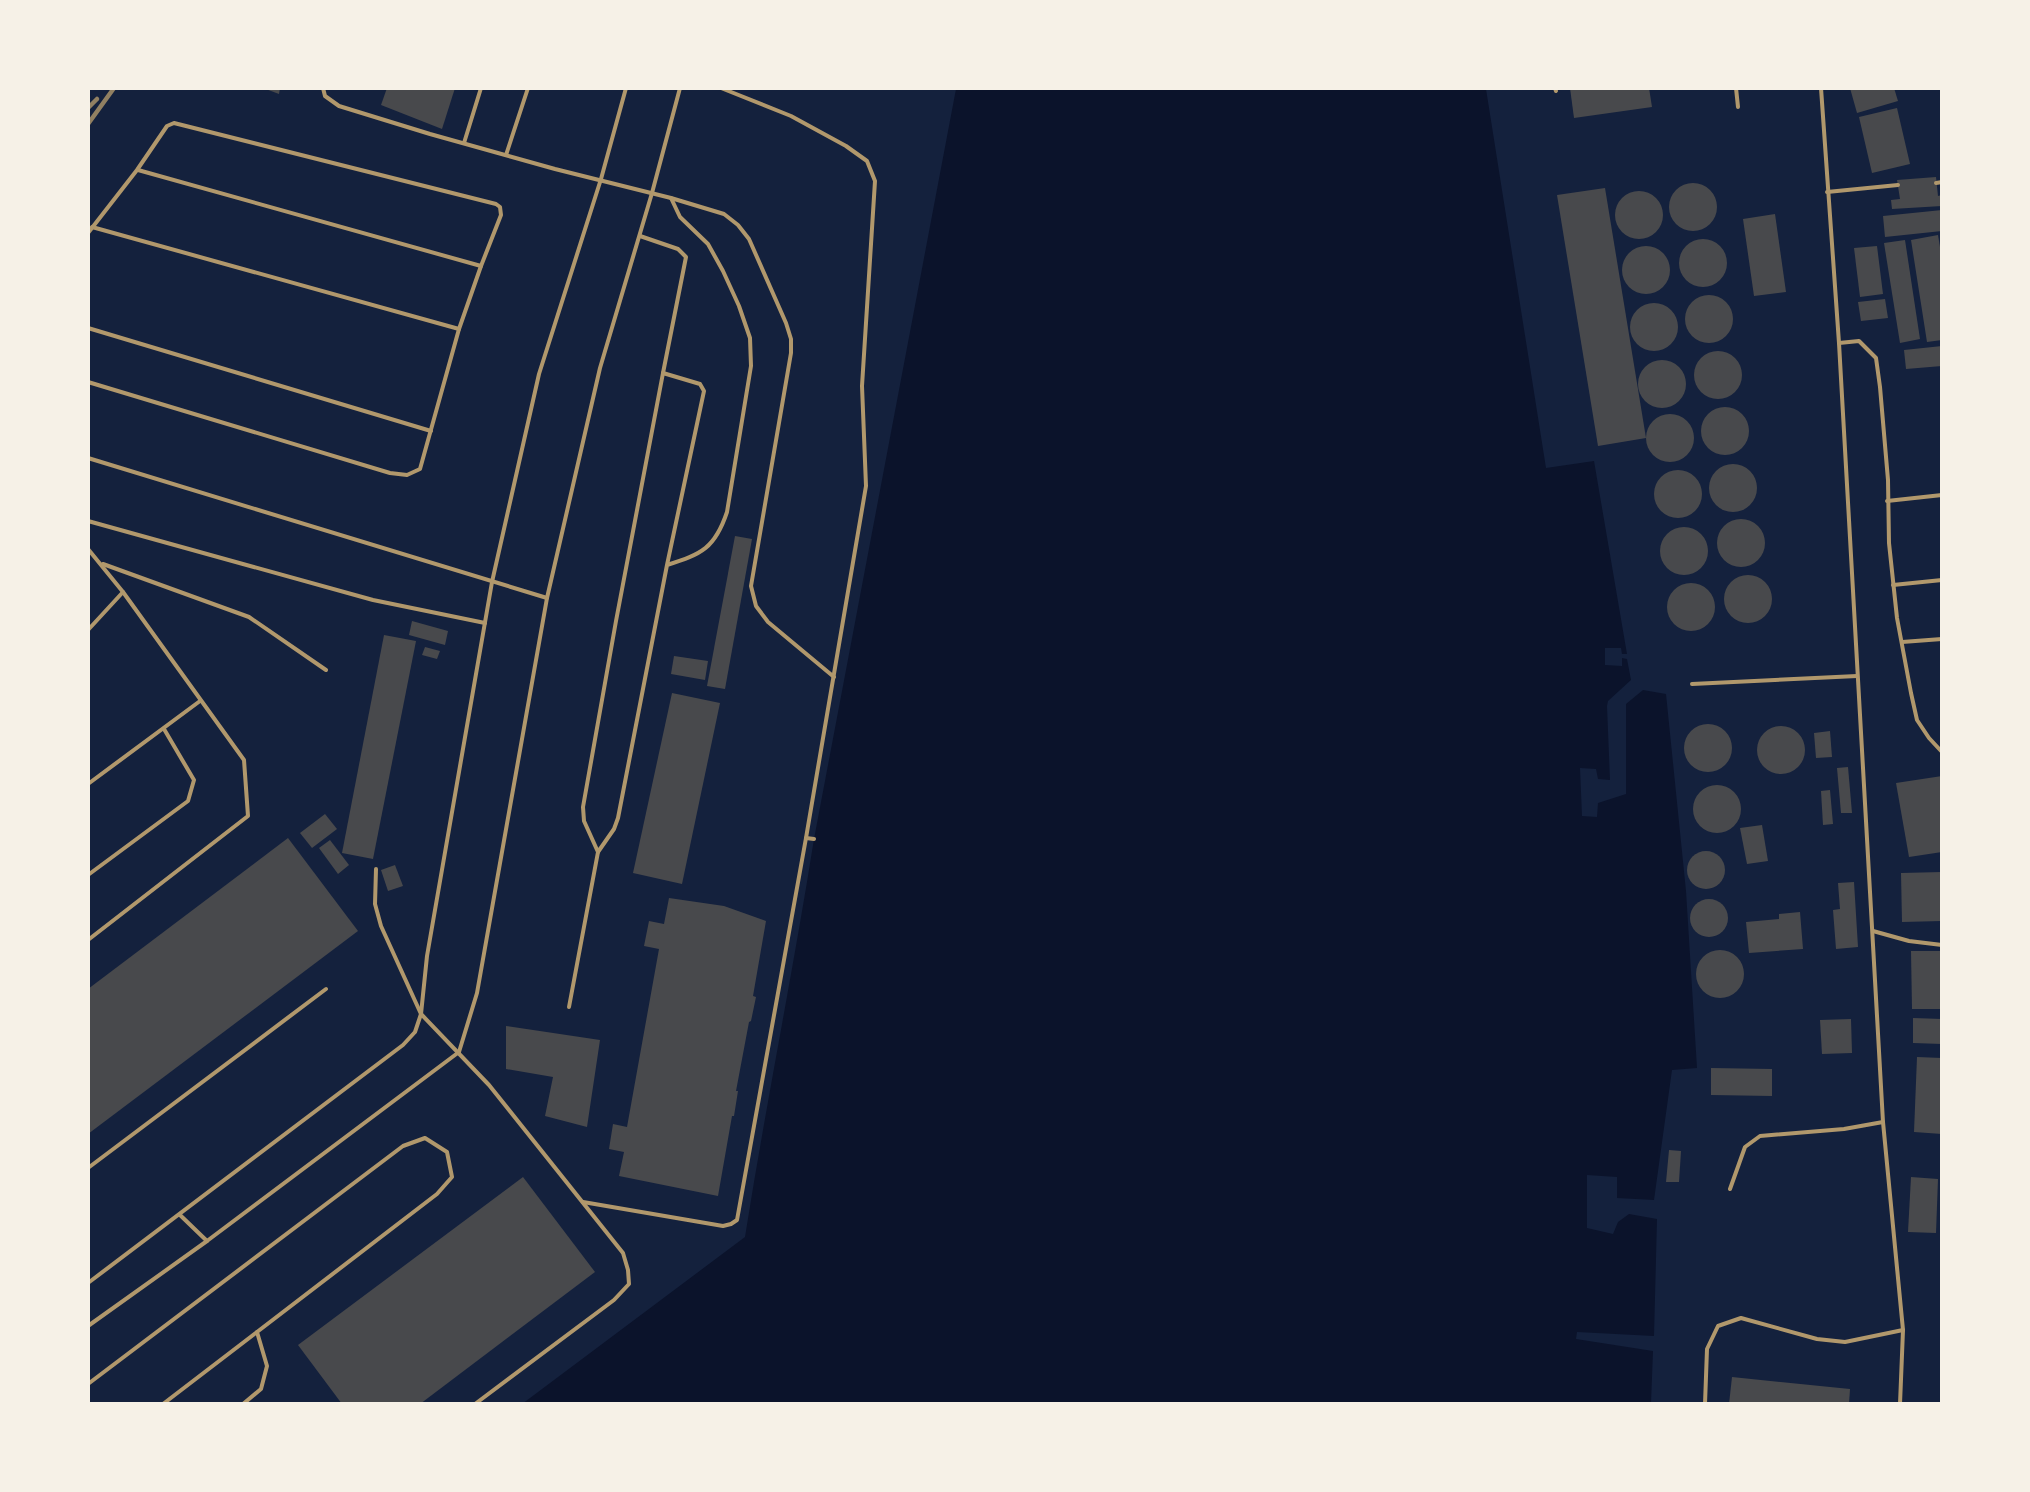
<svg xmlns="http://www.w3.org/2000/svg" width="2030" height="1492" font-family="Figtree,sans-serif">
	<rect width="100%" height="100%" fill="#14213d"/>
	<path fill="#0b132b" d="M956,89H1486L1546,468L1594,461L1627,654H1622L1621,648H1605V665L1622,666V658L1627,659L1631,680L1608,701L1607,706L1610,780L1598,779L1596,769L1580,768L1582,816L1597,817L1598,803L1626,794V704L1643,690L1666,694L1686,891L1697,1068L1672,1070L1654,1200L1617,1198V1177L1587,1175V1228L1613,1234L1618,1222L1629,1214L1657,1219L1654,1336L1577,1332L1576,1339L1653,1351L1651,1403L522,1404L745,1237C766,1104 793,972 814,839Z"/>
	<g fill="#48494c">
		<path d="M263,88H280L279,94Z"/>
		<path d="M387,88H455L442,129L381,105Z"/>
		<path d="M1570,88H1649L1652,107L1574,118Z"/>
		<path d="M1850,88H1894L1898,101L1857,113Z"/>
		<path d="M1897,108L1910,164L1872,173L1859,117Z"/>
		<path d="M1936,177L1938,196L1942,195V206L1892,209L1891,200L1900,199L1897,180Z"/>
		<circle cx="1693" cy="207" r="24"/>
		<path d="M1605,188L1646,438L1598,446L1557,195Z"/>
		<circle cx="1639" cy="215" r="24"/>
		<path d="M1942,210V231L1885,237L1883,216Z"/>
		<path d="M1775,214L1786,292L1754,296L1743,219Z"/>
		<path d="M1938,235L1942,259V340L1927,342L1911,240Z"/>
		<circle cx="1703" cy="263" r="24"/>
		<path d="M1905,240L1920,339L1900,343L1884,243Z"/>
		<circle cx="1646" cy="270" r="24"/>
		<path d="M1877,246L1883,294L1860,297L1854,248Z"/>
		<circle cx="1709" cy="319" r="24"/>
		<path d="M1885,299L1888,318L1861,321L1858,302Z"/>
		<circle cx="1654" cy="327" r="24"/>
		<path d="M1942,346V366L1906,369L1904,350Z"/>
		<circle cx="1718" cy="375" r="24"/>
		<circle cx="1662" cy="384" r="24"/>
		<circle cx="1725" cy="431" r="24"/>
		<circle cx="1670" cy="438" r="24"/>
		<circle cx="1733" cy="488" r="24"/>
		<circle cx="1678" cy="494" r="24"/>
		<circle cx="1741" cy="543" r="24"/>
		<circle cx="1684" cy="551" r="24"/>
		<path d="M735,536L752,539L725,689L707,686Z"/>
		<circle cx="1748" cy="599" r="24"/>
		<circle cx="1691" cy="607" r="24"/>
		<path d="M412,621L448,631L445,645L409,635Z"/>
		<path d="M384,635L416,641L373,859L342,853Z"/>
		<path d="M425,647L440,651L437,659L422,655Z"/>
		<path d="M674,656L708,661L705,680L671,674Z"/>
		<path d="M672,693L720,703L682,884L633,873Z"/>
		<circle cx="1708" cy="748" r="24"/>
		<circle cx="1781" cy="750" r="24"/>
		<path d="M1830,731L1832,757L1816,758L1814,733Z"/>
		<path d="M1848,767L1852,813H1841L1837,768Z"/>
		<path d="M1942,776V852L1909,857L1896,783Z"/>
		<circle cx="1717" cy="809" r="24"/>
		<path d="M1830,790L1833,824L1823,825L1821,791Z"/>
		<path d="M325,814L337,829L312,848L300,833Z"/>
		<path d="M1762,825L1768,861L1747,864L1740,828Z"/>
		<path d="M288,838L358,931L88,1134V989Z"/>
		<path d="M330,840L349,865L338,874L319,848Z"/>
		<circle cx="1706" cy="870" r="19"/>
		<path d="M395,865L403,886L388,891L381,870Z"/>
		<path d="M1942,872V921L1902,922L1901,873Z"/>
		<path d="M1854,882L1858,947L1836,949L1833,910L1840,909L1838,883Z"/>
		<path d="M669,898L724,906L766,921L753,996L756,997L751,1021L749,1022L736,1091H738L734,1116H732L718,1196L619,1176L624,1152L609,1149L613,1124L627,1127L659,949L644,946L649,921L664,924Z"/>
		<circle cx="1709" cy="918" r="19"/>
		<path d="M1800,912L1803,949L1749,953L1746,922L1779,919V914Z"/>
		<circle cx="1720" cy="974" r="24"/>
		<path d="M1911,951H1941V1009H1912Z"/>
		<path d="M1913,1018L1942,1019V1044L1913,1043Z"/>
		<path d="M1851,1019L1852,1053L1822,1054L1820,1020Z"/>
		<path d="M506,1026L600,1040L587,1127L545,1116L553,1077L506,1069Z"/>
		<path d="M1917,1057L1942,1058V1134L1914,1132Z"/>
		<path d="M1711,1068L1772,1069V1096L1711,1095Z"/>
		<path d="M1669,1150L1681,1151L1679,1182H1666Z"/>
		<path d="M523,1177L595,1272L420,1404H342L298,1345Z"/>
		<path d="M1911,1177L1938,1179L1936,1233L1908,1232Z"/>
		<path d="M1732,1377L1850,1389L1849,1404H1729Z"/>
	</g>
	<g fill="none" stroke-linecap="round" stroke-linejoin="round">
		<g stroke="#b1986c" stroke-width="4">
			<path d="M323,88L325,96L339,106L430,134L555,169L671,198L724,214L738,225L749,239L786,323L791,339V353L751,586L756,606L768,622L834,677"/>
			<path d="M721,88L791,116L846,146L867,161L875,181L862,386L866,486L806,838"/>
			<path d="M1555,88L1556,91"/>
			<path d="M1736,88L1738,107"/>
			<path d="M1821,88L1839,343L1883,1122L1903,1330L1900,1404"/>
			<path d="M464,143L481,88"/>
			<path d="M506,155L528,88"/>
			<path d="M138,170L481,266"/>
			<path d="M1936,183L1942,182"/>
			<path d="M1827,192L1898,185"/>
			<path d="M92,227L459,329"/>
			<path d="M88,233L137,170L167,126L174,123L496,204L500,207L501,215L481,266L459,329L420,469L407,475L390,473L88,382"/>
			<path d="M640,236L678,249L686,257L663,373"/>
			<path d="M88,328L431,431"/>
			<path d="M1839,343L1859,341L1876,358L1880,387L1888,480L1889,543L1897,618L1911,693L1917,720L1929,738L1942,752"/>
			<path d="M88,458L547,598"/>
			<path d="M1887,501L1942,495"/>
			<path d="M88,521L373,600L485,623"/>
			<path d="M88,549L123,592L244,760L248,816L88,940"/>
			<path d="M103,564L249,617L326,670"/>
			<path d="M667,565L704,391L700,384L663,373L616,621L583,807L584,821L598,852L614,829L618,818L667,565C702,554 715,548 727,512L751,366L750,338L739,306L723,271L708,244L680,217L671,198"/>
			<path d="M1893,585L1942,580"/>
			<path d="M88,630L123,592"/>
			<path d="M1902,642L1942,639"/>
			<path d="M1692,684L1857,676"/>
			<path d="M88,784L200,701"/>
			<path d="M376,869L375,904L381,926L421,1014L489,1085L623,1253L628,1270L629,1284L614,1300L475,1404"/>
			<path d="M88,875L188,801L194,780L164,729"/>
			<path d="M1873,931L1909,941L1942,945"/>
			<path d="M569,1007L598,852"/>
			<path d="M459,1052L477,993L547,598L600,368L652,193L680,88"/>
			<path d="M88,1168L326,989"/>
			<path d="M1730,1189L1745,1147L1760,1136L1844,1129L1883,1122"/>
			<path d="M583,1202L723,1226L731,1224L737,1220L806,838L814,839"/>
			<path d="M180,1215L207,1241"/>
			<path d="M88,1283L403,1045L415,1032L421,1014L427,956L492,582L539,374L601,179L626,88"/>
			<path d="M88,1326L207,1241L459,1052"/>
			<path d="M88,1384L403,1146L425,1138L447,1152L452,1177L437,1194L257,1332L267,1366L261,1389L243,1404"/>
			<path d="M163,1404L257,1332"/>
			<path d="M1705,1404L1707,1349L1718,1326L1741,1318L1817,1339L1845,1342L1903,1330"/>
		</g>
		<g stroke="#918062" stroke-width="4.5">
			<path d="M88,108L97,99"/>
			<path d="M88,124L114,88"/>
		</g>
	</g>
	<rect width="2030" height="1492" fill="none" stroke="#f6f1e7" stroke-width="180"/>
</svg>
